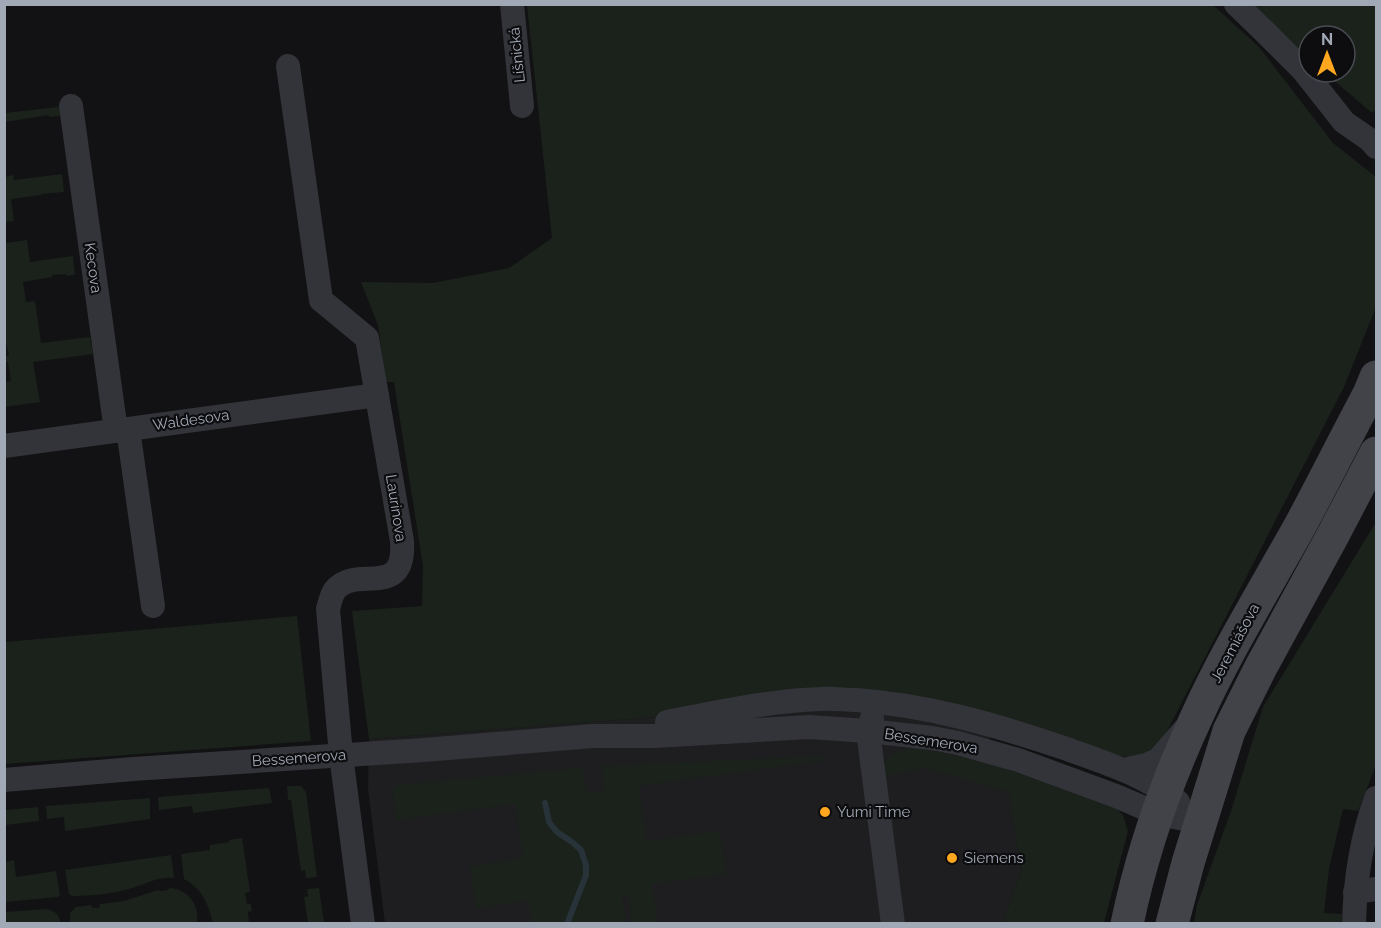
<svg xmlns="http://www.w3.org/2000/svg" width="1381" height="928" font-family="Raleway,sans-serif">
	<rect width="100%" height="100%" fill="#121214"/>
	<path fill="#1e1e21" d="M700,707L971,708L1009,769L1010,792L1021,872L1002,923H385L368,789L369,739L657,717Z"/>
	<g fill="#1a221b">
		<path d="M1310,4L1313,6L1315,4L1376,5V109L1372,113L1324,72H1345V36H1309V60L1244,5Z"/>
		<path d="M527,5H1213L1259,47L1333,143L1376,177V307L1344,387L1162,741C1149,754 1141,760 1121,756L971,708L928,700L657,717L369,739L352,611L422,606L423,566L394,382H386L378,325L361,282L433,283L509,268L552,238Z"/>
		<path d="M59,107L60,116L49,117V115L5,122V113Z"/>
		<path d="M62,174L64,192L41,194V195L11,199L14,221L5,222V177L13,175L14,180Z"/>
		<path d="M27,240L30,262L73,256L75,275L66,276L65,274L52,275V277L23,282L26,302L35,301L41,343L90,337L93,354L33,362L40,402L5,407V382L11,381L8,362H4L5,356L9,355L4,336L5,243Z"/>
		<path d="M1376,522V765L1358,811L1343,809L1329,869L1324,913L1342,914L1341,923H1194L1197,905L1231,811L1263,707Z"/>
		<path d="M297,616L311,741L5,764V642Z"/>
		<path d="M911,748C983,756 1050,784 1117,809L1123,815L1128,831L1104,923H1002L1021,872L1009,792L926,768L881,777C885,757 891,752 911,748Z"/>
		<path d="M822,756L828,760L639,786L646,841L720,831L726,874L652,884L658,923H632L628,895L622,896L626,923H532L528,901L476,908L470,866L523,858L515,804L397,820L392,790L396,785L582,768L587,793L605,791L601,766Z"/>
		<path d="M287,786H301L306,792L317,877L306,878L305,870L301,871L291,800H288Z"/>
		<path d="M269,788L272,803L193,813L192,806L159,810L158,797Z"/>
		<path d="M150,798V819L65,831L64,817L47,819L46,806Z"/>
		<path d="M38,807L39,821L5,825V810Z"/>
		<path d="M242,838L250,892L245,893L247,904H251L252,911L248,912L249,923H213C208,904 203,889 184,879L181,854L210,850V845L229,842V840Z"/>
		<path d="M171,855L174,878C158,876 144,885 129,889C110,894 91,896 72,896L69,894L65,870Z"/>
		<path d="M14,860L16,877L56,871L60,895L58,897L5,902V862Z"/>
		<path d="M169,888C188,889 200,905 197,923H70V913L76,907L91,905L92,908H99L100,904L124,901L158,890L160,891L168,890Z"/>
		<path d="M319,888L324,923H308L304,897L308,896L307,889Z"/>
		<path d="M47,909C55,911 60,915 60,923H5V912Z"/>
	</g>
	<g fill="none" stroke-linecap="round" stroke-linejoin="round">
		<path stroke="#273239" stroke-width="6" d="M545,803L549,822L557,832L572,842L581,850L586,865V875L567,924"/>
		<g stroke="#333439" stroke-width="24">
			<path d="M512,4L522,106"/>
			<path d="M1236,4L1264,31L1303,70L1344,122L1370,140L1376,147"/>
			<path d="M288,66L321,300L367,338L402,541C406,601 355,564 335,590C331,595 330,603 328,609L341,755L363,924"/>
			<path d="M71,106L116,431"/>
			<path d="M128,429L153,606"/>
			<path d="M4,446L377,395"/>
			<path d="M872,718L868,731L893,924"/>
			<path d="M667,722C718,712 768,701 820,699C832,698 844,700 856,700C928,705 996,725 1064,748C1103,762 1146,775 1178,802"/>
			<path d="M1124,770L1146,765L1158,760L1184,730"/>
			<path d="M4,780L133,769L424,750L593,736H654L809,727L868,731L932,738L958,743L1018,760L1116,796L1158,814L1200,822"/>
			<path d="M1355,892L1376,889"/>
			<path d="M1354,924C1355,880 1361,839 1376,798"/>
		</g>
		<g stroke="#414349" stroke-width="33">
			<path d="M1127,924C1142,852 1166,783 1197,716C1227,650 1266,587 1301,524C1324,481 1346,437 1369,394L1376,377"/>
			<path d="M1172,924L1188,863L1229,731L1261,667L1332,537L1376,453"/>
		</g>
	</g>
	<g fill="#ffa71f" stroke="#0d0d0f" stroke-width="2">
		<circle cx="825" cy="812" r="6"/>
		<circle cx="952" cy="858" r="6"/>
	</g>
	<g text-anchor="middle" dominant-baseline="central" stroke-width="4.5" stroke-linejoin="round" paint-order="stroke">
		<g font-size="15" fill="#a2a9b6" stroke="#0d0d0f">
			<text transform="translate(517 55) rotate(-96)">Líšnická</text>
			<text transform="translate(93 268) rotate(82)">Kecova</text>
			<text transform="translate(191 420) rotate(-8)">Waldesova</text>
			<text transform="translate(396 508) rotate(81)">Laurinova</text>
			<text transform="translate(1235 643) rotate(-62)">Jeremiášova</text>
			<text transform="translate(931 741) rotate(9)">Bessemerova</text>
			<text transform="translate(299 758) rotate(-4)">Bessemerova</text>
		</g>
		<g font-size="15" fill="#a2a9b6" stroke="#0d0d0f" text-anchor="start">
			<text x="837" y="812">Yumi Time</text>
			<text x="964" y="858">Siemens</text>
		</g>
	</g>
	<rect width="1381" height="928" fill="none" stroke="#a2a9b6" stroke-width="12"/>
	<g transform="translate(1327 54)"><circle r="28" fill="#0d0d0f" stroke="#494b52" stroke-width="1.5"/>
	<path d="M0-4.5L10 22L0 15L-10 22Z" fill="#ffa71f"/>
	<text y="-9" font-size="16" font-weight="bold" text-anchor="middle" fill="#a2a9b6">N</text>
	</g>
</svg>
